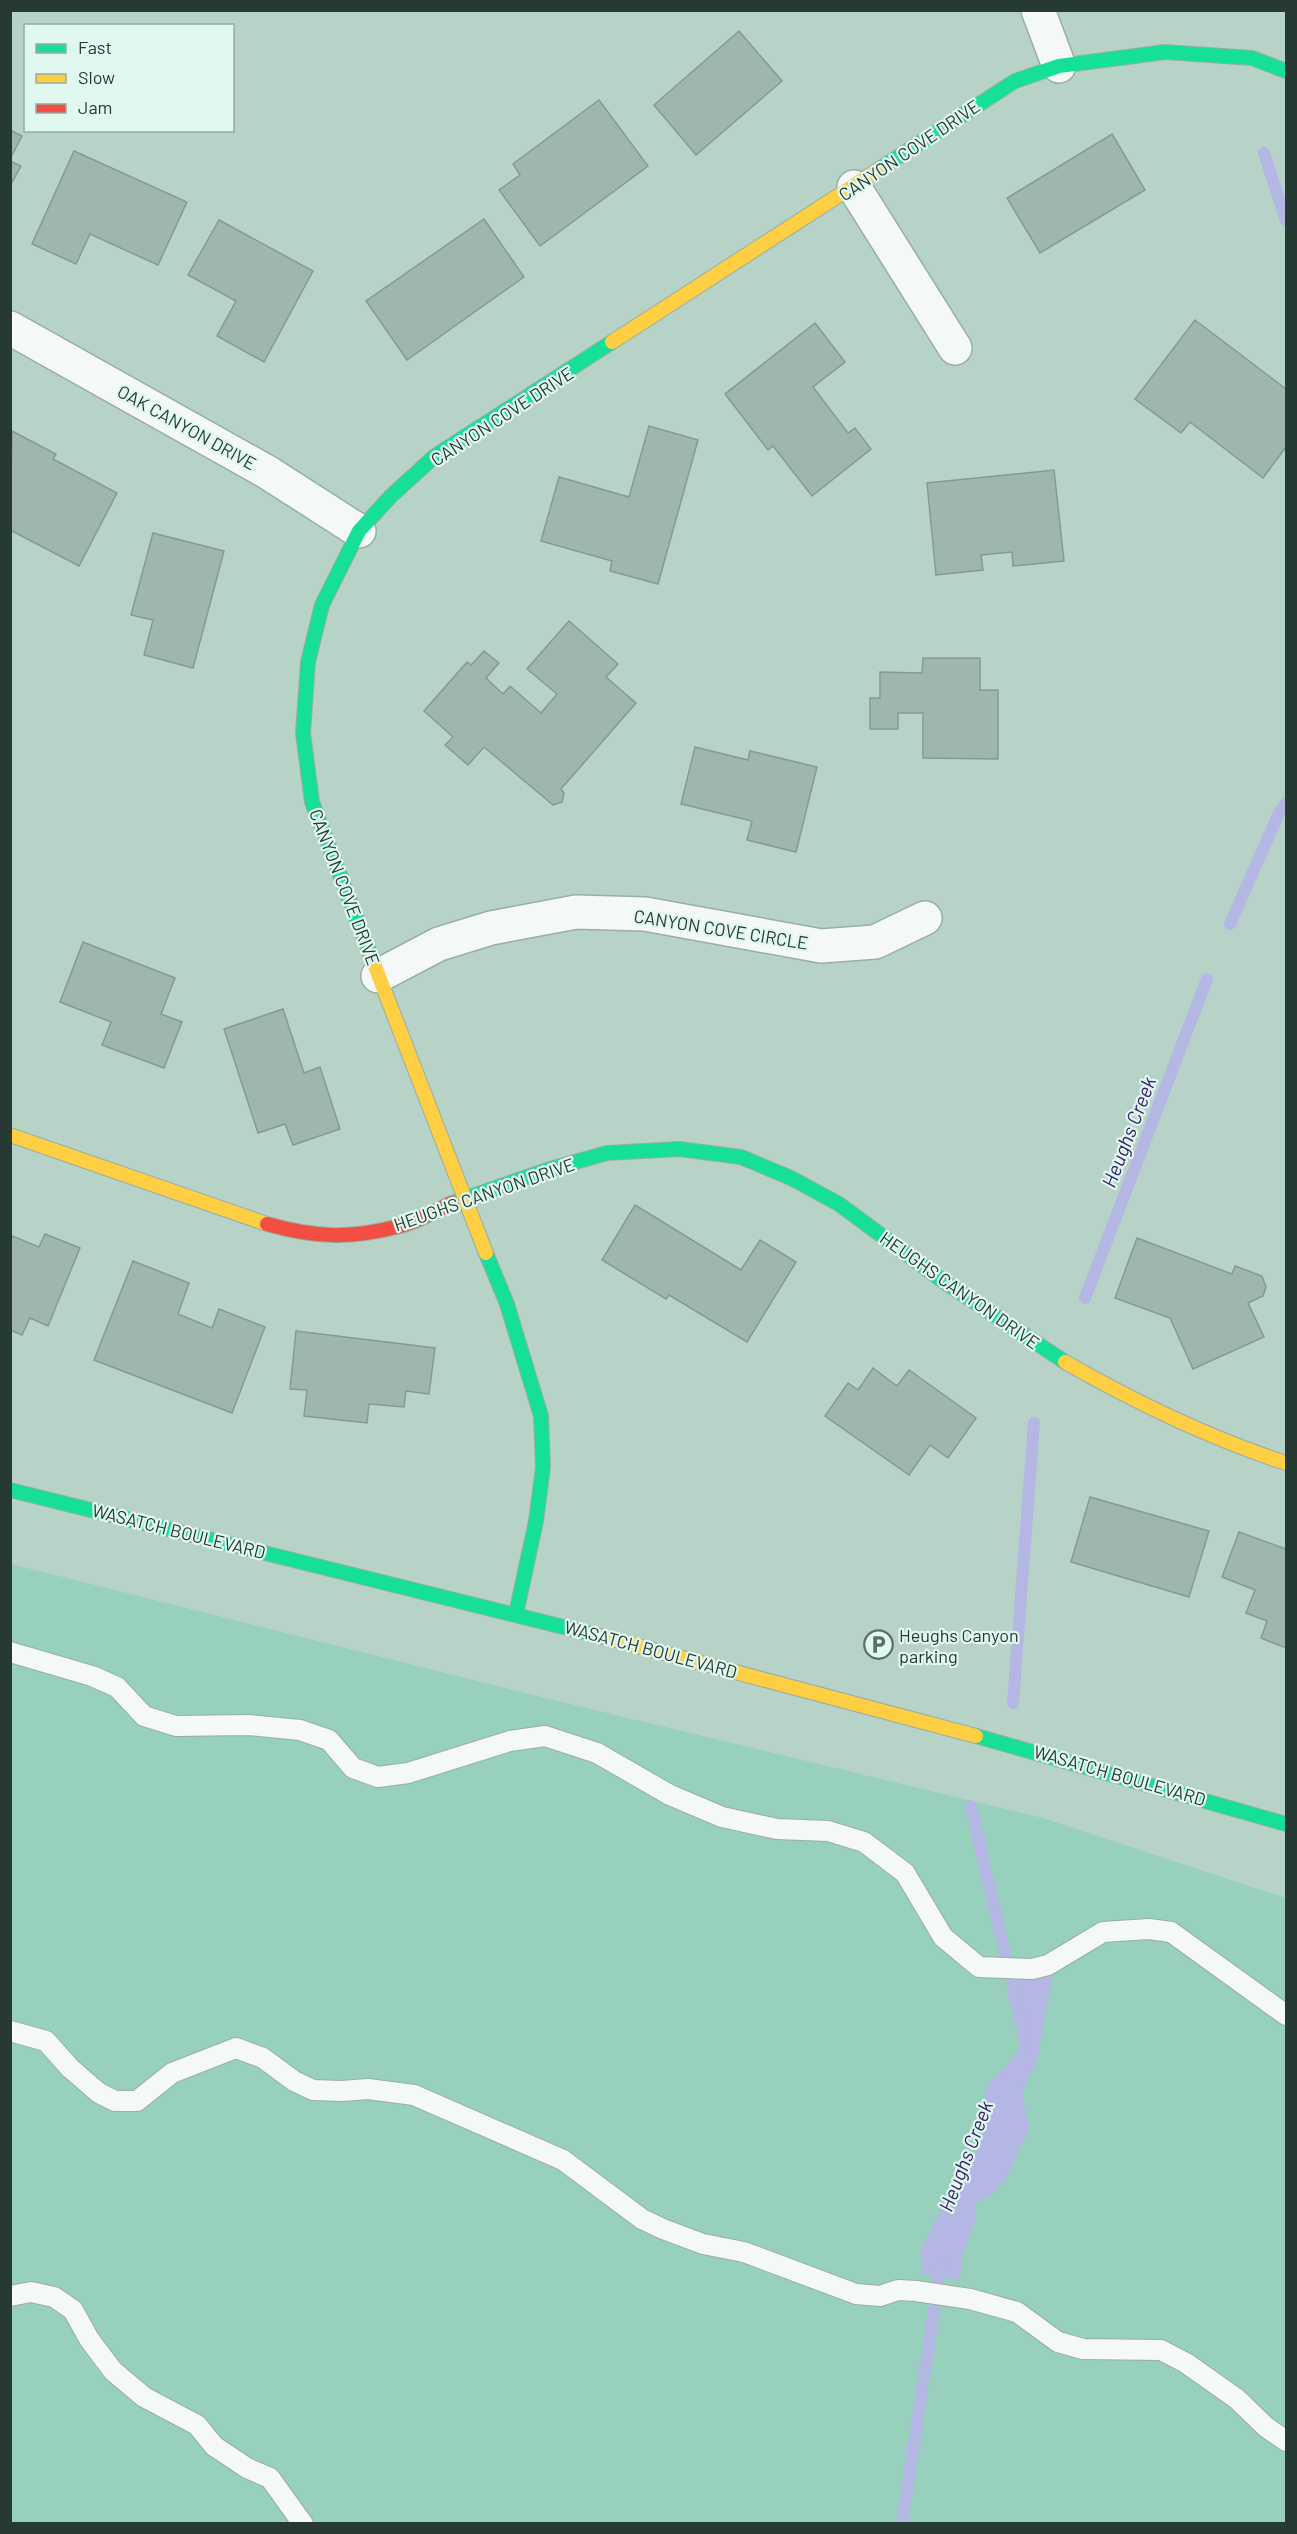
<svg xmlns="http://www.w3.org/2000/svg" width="1297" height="2534" font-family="Barlow,sans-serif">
	<rect width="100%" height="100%" fill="#b7d3c8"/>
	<path fill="#97d1bd" d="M11,1564L541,1697L1043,1818L1286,1898V2523H11Z"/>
	<path fill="#b4b6e3" d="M1053,1974L1036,2065L1027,2079L1022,2093L1029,2128L1005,2182L991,2195L975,2203V2219L962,2256L960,2280L921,2274L922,2246L946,2200L974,2160L986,2128L985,2090C992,2079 1002,2071 1010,2061C1033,2035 1019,2010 1006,1983Z"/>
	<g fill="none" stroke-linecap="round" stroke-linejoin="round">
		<g stroke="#b4b6e3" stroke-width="12">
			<path d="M1264,153L1286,221"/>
			<path d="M1230,924L1279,813L1286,803"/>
			<path d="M1085,1298L1207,979"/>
			<path d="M1013,1703L1034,1423"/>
			<path d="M971,1806L1026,2045"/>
			<path d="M902,2524L939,2276L944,2262"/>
		</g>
	</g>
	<g fill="#9fb5b0" stroke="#849a95" stroke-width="1.5">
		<path d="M739,31L782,81L696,155L654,105Z"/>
		<path d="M599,100L648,166L540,246L499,190L520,175L513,164Z"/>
		<path d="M10,130L22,136L10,159Z"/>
		<path d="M1112,134L1145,190L1040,253L1007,198Z"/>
		<path d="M74,151L187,202L158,265L90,234L76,264L32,244Z"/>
		<path d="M10,161L21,166L10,186Z"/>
		<path d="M484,219L524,277L407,360L366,301Z"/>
		<path d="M219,220L313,271L264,362L217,336L236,301L188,275Z"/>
		<path d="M1195,320L1286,389V447L1263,478L1190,422L1181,433L1135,399Z"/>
		<path d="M815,323L845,362L813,387L848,433L855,428L871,449L812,496L773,446L768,450L725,394Z"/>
		<path d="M649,426L698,440L658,584L610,571L612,561L541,541L559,477L629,497Z"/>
		<path d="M12,431L56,454L53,459L117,493L79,566L10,530Z"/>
		<path d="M1054,470L1064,561L1013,566L1012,552L981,555L983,570L936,575L927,483Z"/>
		<path d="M153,533L224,551L193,668L144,655L153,620L131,615Z"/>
		<path d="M569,621L618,664L606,677L636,703L561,789L564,793L562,802L553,805L484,747L468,765L445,745L453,737L424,711L467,662L471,665L484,651L499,663L486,678L503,694L510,686L541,713L557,694L527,669Z"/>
		<path d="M923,658H980V690H998V759L923,758V713H898V729H870V698H880V672L922,673Z"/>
		<path d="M695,747L748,760L750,751L817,767L796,852L747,840L752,821L681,804Z"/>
		<path d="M83,942L175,978L161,1014L182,1022L164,1068L102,1045L111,1022L60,1002Z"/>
		<path d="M283,1009L304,1073L320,1067L340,1129L293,1145L285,1124L258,1133L224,1029Z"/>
		<path d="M635,1205L741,1270L760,1240L796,1262L747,1342L669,1295L666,1299L602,1260Z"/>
		<path d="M45,1234L80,1248L48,1326L30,1318L22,1335L10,1330V1235L39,1247Z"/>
		<path d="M1137,1238L1232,1274L1235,1266L1262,1276L1266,1287L1263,1296L1248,1303L1264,1337L1193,1369L1170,1318L1115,1298Z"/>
		<path d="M133,1261L189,1283L178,1314L212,1328L219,1309L265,1327L232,1413L94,1360Z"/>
		<path d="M296,1331L435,1348L429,1394L406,1391L404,1407L369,1404L367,1423L304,1416L307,1390L290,1389Z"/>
		<path d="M873,1368L897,1386L909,1370L976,1418L948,1458L930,1445L909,1475L825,1416L848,1383L858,1390Z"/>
		<path d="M1090,1497L1209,1531L1189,1597L1071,1562Z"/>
		<path d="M1239,1532L1286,1549V1648L1261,1638L1267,1621L1246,1613L1255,1590L1222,1577Z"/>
	</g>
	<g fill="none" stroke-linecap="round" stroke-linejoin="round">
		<defs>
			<g id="lane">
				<path d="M10,1652L92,1676L117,1687L144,1716L176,1726L249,1725L300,1730L329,1740L353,1768L378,1777L408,1773L510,1741L545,1736L597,1753L670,1795L722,1817L777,1829L828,1831L864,1842L905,1873L943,1937L979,1967L1032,1969L1048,1965L1103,1932L1149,1929L1171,1932L1286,2015"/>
				<path d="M10,2031L46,2041L70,2068L99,2093L115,2101H137L172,2073L236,2048L263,2058L294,2081L313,2090L342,2091L368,2089L414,2095L563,2160L642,2219L663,2229L703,2244L744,2252L856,2294L880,2296L898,2290L916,2291L970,2299L1017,2312L1058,2342L1083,2349L1161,2350L1186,2363L1237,2399L1266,2427L1286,2441"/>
				<path d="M10,2296L31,2292L54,2297L73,2310L89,2339L113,2371L144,2397L197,2425L214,2446L247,2468L270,2478L303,2524"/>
			</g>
			<g id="street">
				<path d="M1038,10L1059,66"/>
				<path d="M854,187L955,348"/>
				<path d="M10,328L267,472L359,531"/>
				<path d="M378,976L439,944L491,928L576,912L645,914L821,946L875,942L925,918"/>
			</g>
			<g id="fast">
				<path d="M881,168L1015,81L1059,66L1165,52L1252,58L1286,71"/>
				<path d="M371,956L312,802L303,733L308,662L322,605L359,531L391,496L435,456L612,342"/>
				<path d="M452,1203L547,1170L607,1153L679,1149L741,1157L791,1178L839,1204L943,1281L1065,1362"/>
				<path d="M486,1253L507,1304L541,1416L543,1467L536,1521L516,1614"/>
				<path d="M10,1490L596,1635"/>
				<path d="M976,1736L1286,1824"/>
			</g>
			<g id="slow">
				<path d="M612,342L881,168"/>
				<path d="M371,956L486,1253"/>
				<path d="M10,1135L267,1224"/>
				<path d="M1065,1362C1135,1402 1209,1438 1286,1463"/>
				<path d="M596,1635L976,1736"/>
			</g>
			<path id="jam" d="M267,1224C316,1238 351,1239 400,1226C418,1222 435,1211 452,1203"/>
		</defs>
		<use href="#lane" stroke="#98aea6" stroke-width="22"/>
		<use href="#street" stroke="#98aea6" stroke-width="36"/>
		<use href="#fast" stroke="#98aea6" stroke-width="16"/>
		<use href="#slow" stroke="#98aea6" stroke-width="16"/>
		<use href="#jam" stroke="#98aea6" stroke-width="16"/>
		<use href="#lane" stroke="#f4f8f7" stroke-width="20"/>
		<use href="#street" stroke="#f4f8f7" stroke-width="33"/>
		<use href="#fast" stroke="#16e098" stroke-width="14"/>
		<use href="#slow" stroke="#ffcf43" stroke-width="14"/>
		<use href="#jam" stroke="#f24e42" stroke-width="14"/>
	</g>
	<defs>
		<symbol id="parking-ring" viewBox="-11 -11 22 22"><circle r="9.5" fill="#e0f8ef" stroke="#597067" stroke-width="1.5"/><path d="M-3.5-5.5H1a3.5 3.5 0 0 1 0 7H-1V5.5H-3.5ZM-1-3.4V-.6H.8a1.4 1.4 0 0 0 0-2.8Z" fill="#597067"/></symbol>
	</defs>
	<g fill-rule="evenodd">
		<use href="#parking-ring" x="862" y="1628" width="33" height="33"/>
	</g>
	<g text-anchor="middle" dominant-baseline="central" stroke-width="4.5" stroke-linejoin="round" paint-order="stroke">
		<g font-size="18" fill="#263a33" stroke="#e0f8ef">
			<text transform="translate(909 150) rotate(-34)">CANYON COVE DRIVE</text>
			<text transform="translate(502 416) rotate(-33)">CANYON COVE DRIVE</text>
			<text transform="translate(187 427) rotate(29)">OAK CANYON DRIVE</text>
			<text transform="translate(345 887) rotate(69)">CANYON COVE DRIVE</text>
			<text transform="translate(721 929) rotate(9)">CANYON COVE CIRCLE</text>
			<text transform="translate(484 1194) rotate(-19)">HEUGHS CANYON DRIVE</text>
			<text transform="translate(960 1290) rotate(35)">HEUGHS CANYON DRIVE</text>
			<text transform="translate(179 1531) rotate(14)">WASATCH BOULEVARD</text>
			<text transform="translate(651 1649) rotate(15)">WASATCH BOULEVARD</text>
			<text transform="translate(1120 1775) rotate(16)">WASATCH BOULEVARD</text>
		</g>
		<g font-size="18" fill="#263a33" stroke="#e0f8ef" text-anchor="start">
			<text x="899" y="1635">Heughs Canyon<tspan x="899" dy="21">parking</tspan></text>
		</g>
		<g font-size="20" font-style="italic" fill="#372170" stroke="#e0f8ef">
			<text transform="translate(1128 1132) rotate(-69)">Heughs Creek</text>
			<text transform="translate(965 2156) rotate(-69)">Heughs Creek</text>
		</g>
	</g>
	<rect width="1297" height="2534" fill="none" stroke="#263a33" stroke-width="24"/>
	<rect x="24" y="24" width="210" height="108" fill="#e0f8ef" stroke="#96aca4" stroke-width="1.5"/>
	<rect x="36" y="44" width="30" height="9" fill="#16e098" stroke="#96aca4" stroke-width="1.5"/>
	<text x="78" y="54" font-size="18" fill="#263a33">Fast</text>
	<rect x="36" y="74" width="30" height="9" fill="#ffcf43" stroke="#96aca4" stroke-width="1.5"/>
	<text x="78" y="84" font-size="18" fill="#263a33">Slow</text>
	<rect x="36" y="104" width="30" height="9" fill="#f24e42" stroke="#96aca4" stroke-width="1.5"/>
	<text x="78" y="114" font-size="18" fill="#263a33">Jam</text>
</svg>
